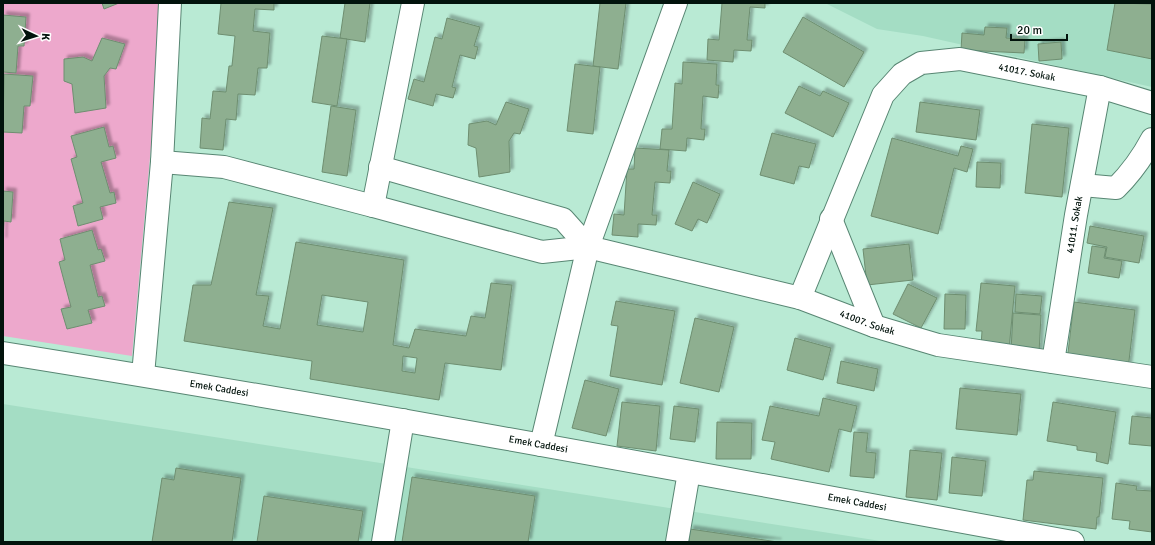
<svg xmlns="http://www.w3.org/2000/svg" width="1155" height="545" font-family="Signika,sans-serif">
	<defs>
		<filter id="shadow"><feDropShadow dx="3.5" dy="-3.5" stdDeviation="1" flood-color="#0004"/></filter>
	</defs>
	<rect width="100%" height="100%" fill="#b9ead4"/>
	<g fill="#a4ddc4">
		<path d="M825,3H1152V87L923,36L877,29Z"/>
		<path d="M3,404L887,542H3Z"/>
	</g>
	<path fill="#eda8cc" d="M3,3H164L132,356L3,336Z"/>
	<g fill="#8eaf90" stroke="#6e8e70" fill-rule="evenodd" filter="url(#shadow)">
		<path d="M102,3H119L104,9Z"/>
		<path d="M221,3H274V10L255,9L253,31L270,33L267,68H258L255,95L238,94L236,120L226,119L223,150L200,148L202,118L210,119L213,91L226,92L229,66H232L235,36L218,34Z"/>
		<path d="M345,3H370L365,42L340,38Z"/>
		<path d="M600,3H626L618,69L593,66Z"/>
		<path d="M722,3H765V8L750,7L747,40H752L751,51L734,50L733,62L707,60L708,39L719,40Z"/>
		<path d="M1115,3L1152,4V59L1107,50Z"/>
		<path d="M3,15L26,17L24,46H18L16,73L3,72Z"/>
		<path d="M803,17L864,52L844,87L783,52Z"/>
		<path d="M447,18L480,27L474,46L478,47L475,59L460,55L452,87L456,88L453,98L436,94L433,106L408,99L414,79L424,82L435,37L442,39Z"/>
		<path d="M985,27L1007,28L1006,38L1025,39L1024,53L961,50L962,33L984,35Z"/>
		<path d="M322,36L347,39L337,106L312,102Z"/>
		<path d="M102,38L125,44L116,69L110,68L104,76L106,108L75,113L72,84L64,81V59L83,57L92,61Z"/>
		<path d="M1061,42L1062,59L1039,61L1038,44Z"/>
		<path d="M683,62L717,64L716,85H719L718,98L703,96L701,129H705L704,140L687,138L686,151L660,149L662,129H672L675,83L682,84Z"/>
		<path d="M575,64L600,67L593,134L567,131Z"/>
		<path d="M4,74L33,76L30,106H24L22,133L3,132Z"/>
		<path d="M799,86L820,96L823,91L849,103L833,137L785,113Z"/>
		<path d="M506,102L529,109L520,134L514,133L509,141L510,172L479,177L476,148L468,145L469,124L487,121L496,125Z"/>
		<path d="M920,102L980,110L976,140L916,132Z"/>
		<path d="M331,106L356,110L347,176L322,172Z"/>
		<path d="M1032,124L1069,128L1062,197L1025,193Z"/>
		<path d="M104,127L109,147L113,146L116,158L101,162L110,193L114,192L116,203L100,207L103,219L78,226L73,206L83,203L71,159L77,157L71,136Z"/>
		<path d="M772,133L816,144L809,168L799,166L794,184L760,175Z"/>
		<path d="M892,138L958,156L961,146L973,149L967,172L954,168L938,234L871,216Z"/>
		<path d="M635,148L669,150L667,171H671L670,183L655,182L652,215H657L656,225L638,224V237L612,235L614,214L624,215L627,169H634Z"/>
		<path d="M977,162L1001,163L1000,188L976,187Z"/>
		<path d="M693,182L720,194L707,223L698,219L692,231L675,224Z"/>
		<path d="M3,191L13,192L11,222L4,221L3,241Z"/>
		<path d="M229,202L273,208L256,295L269,296L263,326L280,329L296,242L404,260L393,345L409,348L415,329L466,336L471,316L485,318L491,283L512,285L501,370L445,363L439,400L310,379L312,361L184,341L193,285H211ZM322,295L368,302L363,332L317,325ZM403,356L417,358L415,373L402,371Z"/>
		<path d="M1090,226L1144,236L1139,263L1105,257L1107,247L1087,243Z"/>
		<path d="M92,230L98,250L101,249L105,261L90,265L98,297L102,296L105,306L88,310L92,323L67,329L61,309L71,307L59,262L65,260L60,239Z"/>
		<path d="M909,244L913,280L867,285L863,249Z"/>
		<path d="M1092,246L1106,248L1104,258L1122,261L1119,278L1088,273Z"/>
		<path d="M981,283L1015,286L1009,349L981,346L982,331H976Z"/>
		<path d="M908,284L937,298L921,328L893,314Z"/>
		<path d="M945,294L966,295L965,329H944Z"/>
		<path d="M1016,294L1042,296L1040,314L1015,312Z"/>
		<path d="M616,301L675,311L662,385L610,376L618,326L611,325Z"/>
		<path d="M1074,302L1135,310L1128,369L1067,361Z"/>
		<path d="M1013,313L1041,315L1039,353L1011,351Z"/>
		<path d="M695,318L734,327L719,392L680,383Z"/>
		<path d="M795,338L831,348L823,380L787,370Z"/>
		<path d="M841,361L878,369L874,391L837,383Z"/>
		<path d="M585,380L619,389L606,436L572,428Z"/>
		<path d="M960,388L1021,394L1017,435L956,429Z"/>
		<path d="M823,398L857,406L851,432L839,429L829,472L771,459L775,442L762,440L770,406L819,416Z"/>
		<path d="M622,402L660,406L656,451L617,446Z"/>
		<path d="M1053,402L1116,412L1108,464L1096,461L1097,453L1077,450V446L1047,441Z"/>
		<path d="M674,406L699,409L695,442L670,439Z"/>
		<path d="M1132,416L1152,418V446L1129,444Z"/>
		<path d="M717,422L752,423L751,459H716Z"/>
		<path d="M854,432L868,433L866,452L876,453L874,478L850,476Z"/>
		<path d="M910,450L942,453L937,500L906,497Z"/>
		<path d="M952,457L986,461L982,496L949,493Z"/>
		<path d="M176,468L241,478L232,542H152L162,478L174,480Z"/>
		<path d="M1034,471L1103,478L1099,517H1097L1096,529L1023,520L1027,480H1033Z"/>
		<path d="M412,477L535,496L528,542H402Z"/>
		<path d="M1116,483L1137,486L1136,490L1152,491V532L1129,529L1130,521L1112,519Z"/>
		<path d="M264,496L363,511L358,542H257Z"/>
		<path d="M690,529L778,542H689Z"/>
	</g>
	<g fill="none" stroke-linecap="round" stroke-linejoin="round">
		<defs>
			<g id="minor">
				<path id="s1" d="M413,3L373,206L542,252L588,247L800,298L874,326L938,345L1152,377"/>
				<path d="M162,162L224,167L373,206"/>
				<path d="M380,167L563,219L588,247"/>
				<path d="M1082,185L1116,188C1130,174 1143,156 1152,139"/>
				<path d="M831,219L874,326"/>
				<path id="s2" d="M800,298L883,95L902,74L921,63L960,59L1100,87L1152,103"/>
				<path id="s3" d="M3,353C361,410 717,477 1073,542"/>
				<path id="s4" d="M1053,362L1076,215L1100,87"/>
				<path d="M143,375L162,162L170,3"/>
				<path d="M541,445L588,247L676,3"/>
				<path d="M383,542L403,420"/>
				<path d="M677,542L689,472"/>
			</g>
		</defs>
		<use href="#minor" stroke="#588673" stroke-width="24"/>
		<use href="#minor" stroke="#fff" stroke-width="22"/>
	</g>
	<g text-anchor="middle" dominant-baseline="central" stroke-width="3" stroke-linejoin="round" paint-order="stroke">
		<g font-size="10" fill="#02130c" stroke="#fefefe">
			<text stroke="none"><textPath href="#s2" startOffset="377">41017. Sokak</textPath></text>
			<text stroke="none"><textPath href="#s4" startOffset="139">41011. Sokak</textPath></text>
			<text stroke="none"><textPath href="#s1" startOffset="718">41007. Sokak</textPath></text>
			<text stroke="none"><textPath href="#s3" startOffset="219">Emek Caddesi</textPath></text>
			<text stroke="none"><textPath href="#s3" startOffset="543">Emek Caddesi</textPath></text>
			<text stroke="none"><textPath href="#s3" startOffset="867">Emek Caddesi</textPath></text>
		</g>
	</g>
	<rect width="1155" height="545" fill="none" stroke="#02130c" stroke-width="8"/>
	<g transform="translate(36 36) rotate(94)" stroke="#fefefe" stroke-width="3" paint-order="stroke">
	<path d="M0-3L7 15L0 10L-7 15Z" fill="#02130c"/>
	<text y="-6" font-size="11" font-weight="bold" text-anchor="middle" fill="#02130c">K</text>
	</g>
	<path d="M1011 34v6h56v-6" fill="none" stroke="#02130c" stroke-width="2"/>
	<text x="1017" y="34" font-size="12" fill="#02130c" stroke="#fefefe" stroke-width="3" paint-order="stroke">20 m</text>
</svg>
